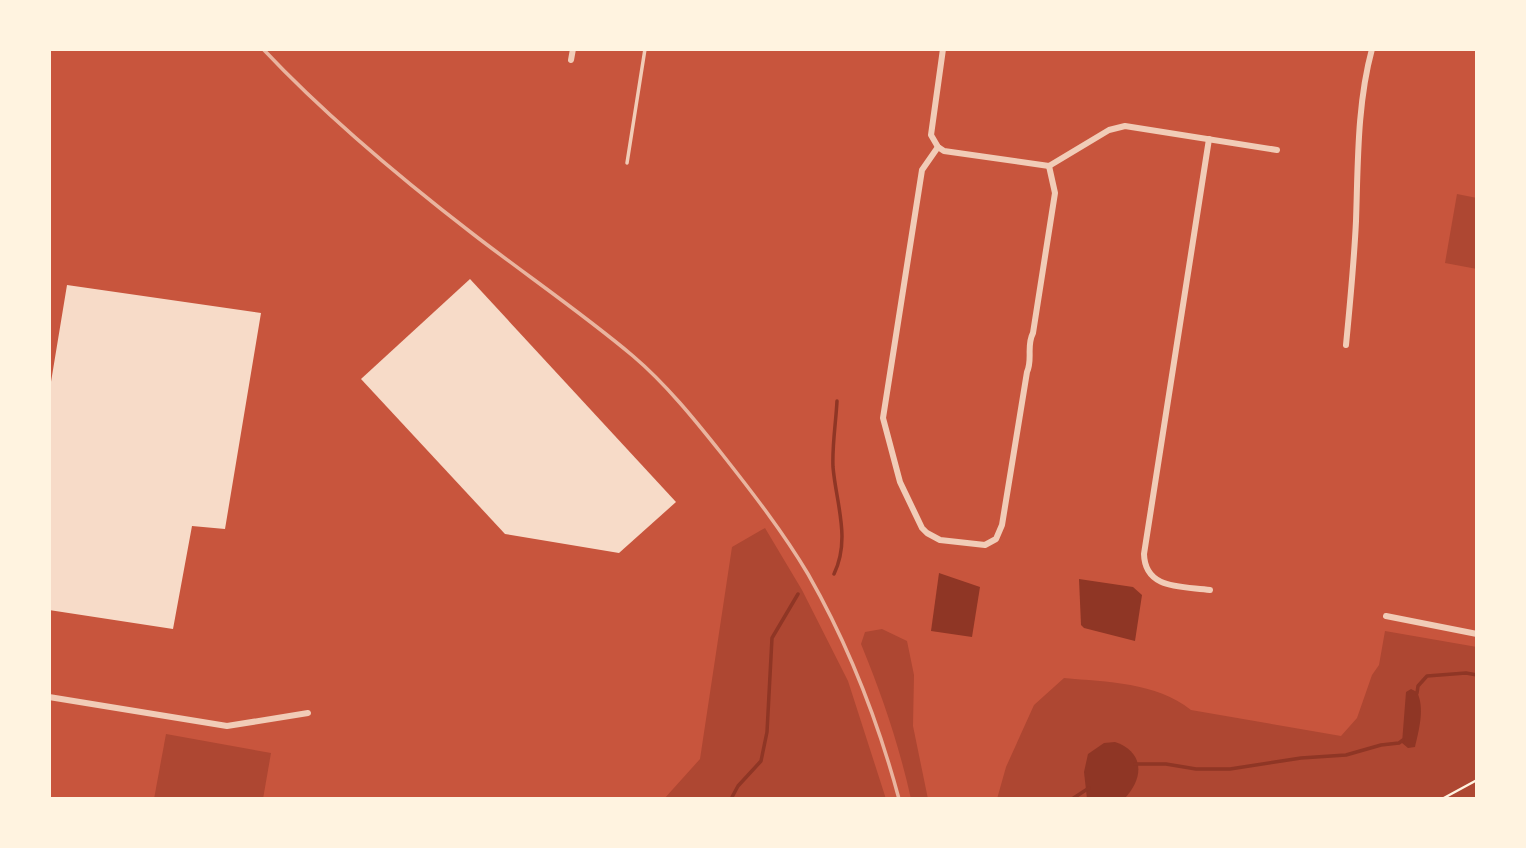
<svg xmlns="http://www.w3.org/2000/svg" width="1526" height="848" font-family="Karla,sans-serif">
	<rect width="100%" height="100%" fill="#c8553d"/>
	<g fill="#ae4732">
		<path d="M1457,194L1477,198V269L1445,263Z"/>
		<path d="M765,528L802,590L848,681L886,799H664L700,759L732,547Z"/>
		<path d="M882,629L907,641L914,675L913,726L928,799H911C899,745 882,695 861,644L865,632Z"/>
		<path d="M1385,631L1477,647V799H997L1006,767L1034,705L1064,678C1107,682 1156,682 1191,710L1341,736L1357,718L1372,675L1379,665Z"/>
		<path d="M166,734L271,753L263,799H154Z"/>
	</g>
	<g fill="#8f3625">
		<path d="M939,573L980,587L972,637L931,631Z"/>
		<path d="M1079,579L1133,587L1142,595L1135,641L1084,628L1081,625Z"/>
		<path d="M1411,689L1417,692C1425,708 1419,730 1415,747L1408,748L1402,743L1406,692Z"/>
		<path d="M1115,742C1145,752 1144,779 1124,799H1087L1084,772L1088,754L1104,743Z"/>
	</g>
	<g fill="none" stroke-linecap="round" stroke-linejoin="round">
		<g stroke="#8f3625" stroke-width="3.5">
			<path d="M834,574C851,539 836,503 833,467C832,445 836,422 837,401"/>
			<path d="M1417,693L1418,686L1427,676L1466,673L1477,675"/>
			<path d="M1135,764H1166L1196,769H1230L1301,758L1346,755L1381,745L1399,743L1403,740"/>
			<path d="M731,799L738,786L761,761L767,732L772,638L798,594"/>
			<path d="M1072,799L1089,788"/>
		</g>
	</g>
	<g fill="#f7dbc8">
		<path d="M470,279L676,502L619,553L505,534L361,379Z"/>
		<path d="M67,285L261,313L225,529L192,526L173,629L49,610V394Z"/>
	</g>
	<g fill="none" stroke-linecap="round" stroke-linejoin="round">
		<path stroke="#fff3e0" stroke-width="2.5" d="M1442,799L1477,780"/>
		<path stroke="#f1ccb7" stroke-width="3.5" d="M627,163L645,49"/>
		<g stroke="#f1ccb7" stroke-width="6">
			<path d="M943,49L931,135L938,147L944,151L1049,166L1109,130L1125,126L1277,150"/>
			<path d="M571,60L573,49"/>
			<path d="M1209,139L1144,554C1145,590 1182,586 1210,590"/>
			<path d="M938,147L922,170L883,418L900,482L922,528L927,533L940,540L985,545L996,539L1002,525L1027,372C1033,359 1026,346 1033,333L1055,193L1049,166"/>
			<path d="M1346,345C1350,304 1354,263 1356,221C1358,164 1357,104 1372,49"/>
			<path d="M1386,616L1477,634"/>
			<path d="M49,697L227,726L308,713"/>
		</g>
		<path stroke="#e9b49f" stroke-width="3.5" d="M263,49C327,117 399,177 473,234C526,275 582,313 633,356C666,384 695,420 722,454C752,492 783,532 808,574C848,644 878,721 899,799"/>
	</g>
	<rect width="1526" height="848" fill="none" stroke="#fff3e0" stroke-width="102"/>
</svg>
